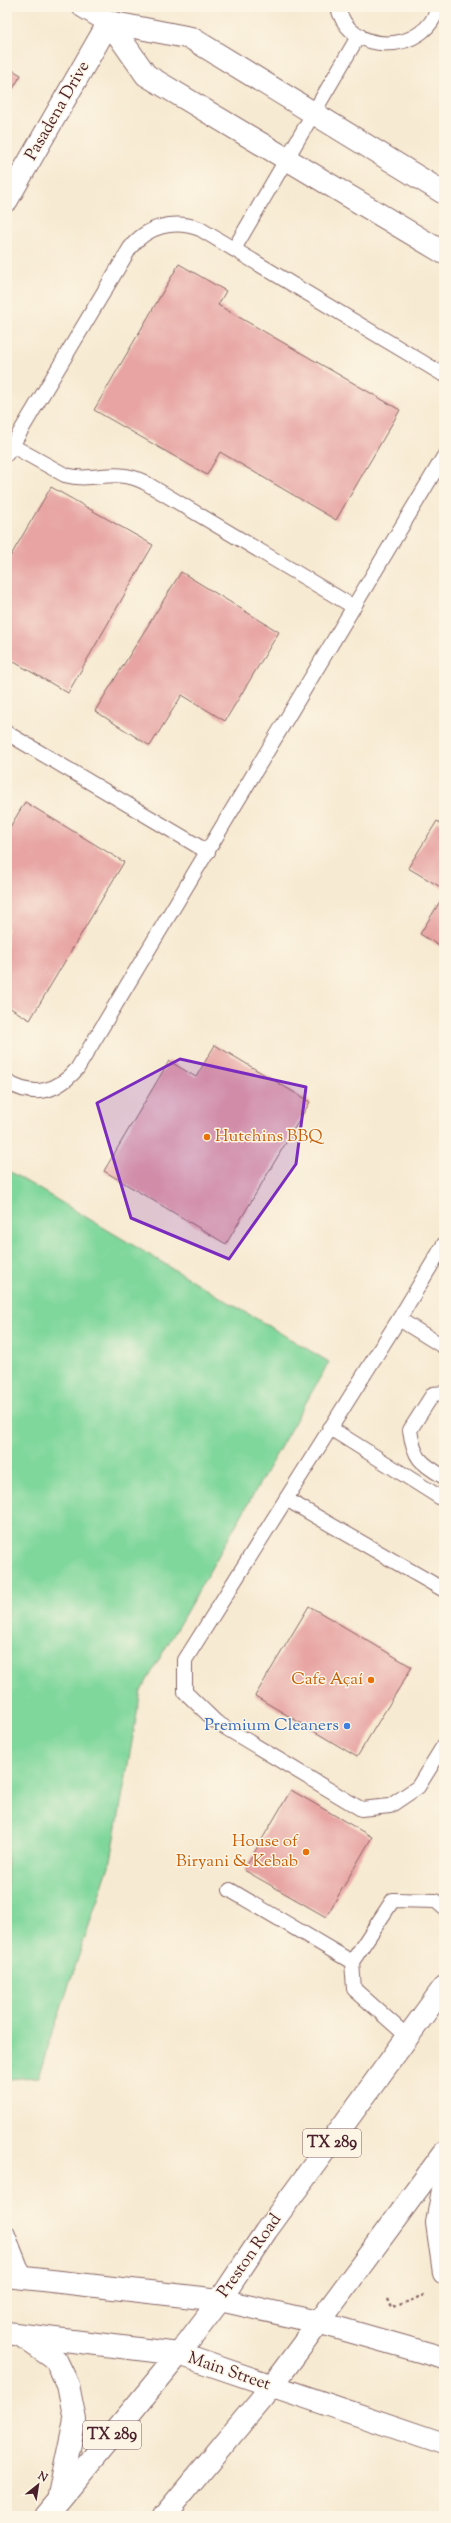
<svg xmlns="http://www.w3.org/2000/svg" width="451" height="2523" font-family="'Sorts Mill Goudy',serif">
	<rect width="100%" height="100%" fill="#fcf5e5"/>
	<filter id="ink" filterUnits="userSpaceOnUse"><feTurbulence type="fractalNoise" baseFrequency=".025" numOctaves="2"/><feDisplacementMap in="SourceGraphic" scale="8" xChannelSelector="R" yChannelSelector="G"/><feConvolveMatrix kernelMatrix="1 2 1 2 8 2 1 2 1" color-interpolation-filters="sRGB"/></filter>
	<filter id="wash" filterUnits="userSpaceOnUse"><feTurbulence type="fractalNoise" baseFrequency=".012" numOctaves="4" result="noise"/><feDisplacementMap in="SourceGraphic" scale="16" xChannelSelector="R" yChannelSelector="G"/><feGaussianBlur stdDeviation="0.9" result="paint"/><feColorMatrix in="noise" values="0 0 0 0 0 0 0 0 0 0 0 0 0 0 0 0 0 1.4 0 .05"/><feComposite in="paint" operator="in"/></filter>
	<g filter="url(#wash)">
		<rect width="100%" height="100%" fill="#f7ead2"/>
		<path fill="#7fd79b" stroke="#647b63" d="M7,1170L329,1362L141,1691L111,1860L38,2077L7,2079Z"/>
		<g id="blocks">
			<g fill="#e7a4a3">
				<path d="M7,67L21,75L7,99Z"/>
				<path d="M179,264L226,291L218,305L400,410L336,520L220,452L207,475L94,410Z"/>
				<path d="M51,487L153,545L68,693L7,658V562Z"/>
				<path d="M181,572L279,632L225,721L182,695L150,746L95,711Z"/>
				<path d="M25,802L124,862L30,1020L7,1006V832Z"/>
				<path d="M437,821L444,826V889L408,868Z"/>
				<path d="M444,895V949L420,934Z"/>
				<path d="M215,1045L310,1102L226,1244L104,1171L169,1061L196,1077Z"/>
				<path d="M309,1606L412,1667L357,1757L255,1696Z"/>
				<path d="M291,1790L372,1837L326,1917L244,1870Z"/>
			</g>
		</g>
	</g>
	<g filter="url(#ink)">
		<use href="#blocks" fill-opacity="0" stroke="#876665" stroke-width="1"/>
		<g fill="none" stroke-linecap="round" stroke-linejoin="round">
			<defs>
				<g id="lane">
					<path d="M338,7C349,57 426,54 438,7"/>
					<path d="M234,249L359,35"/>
					<path d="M7,443L65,475C94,483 114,467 144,482L354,607"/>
					<path d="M7,454L130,248C147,226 174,219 200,229L444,375"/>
					<path d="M7,733L208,852"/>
					<path d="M7,1082C34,1098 57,1092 77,1069L444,456"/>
					<path d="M444,1244L399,1319L444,1347"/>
					<path d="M399,1319L185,1660V1692L216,1722L361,1809L390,1806L418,1787L444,1745"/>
					<path d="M444,1393L433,1394L410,1430C414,1458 420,1463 444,1477"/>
					<path d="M330,1428L444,1500"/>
					<path d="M286,1499L444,1590"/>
					<path d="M230,1890L352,1962"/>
					<path d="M408,2037L354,1989L352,1962L393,1900L436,1901L444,1908"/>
					<path d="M7,2232L25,2277"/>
				</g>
				<g id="street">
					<path d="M84,7L109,22L191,38L444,193"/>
					<path d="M109,22L146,75L444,253"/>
					<path d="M7,200L109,22"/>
				</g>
				<g id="secondary">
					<path d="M7,2276L220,2300L317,2322L444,2358"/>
					<path d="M7,2333L179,2354L444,2444"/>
				</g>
				<g id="primary">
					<path d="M444,2184L437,2223L444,2273"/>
					<path d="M20,2335L56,2360L68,2385L75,2420L59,2495"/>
					<path d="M45,2516L179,2354L220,2300L266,2231L444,1987"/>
					<path d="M164,2516L272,2386L444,2153"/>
				</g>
			</defs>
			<use href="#lane" stroke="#876665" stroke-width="16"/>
			<use href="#street" stroke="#876665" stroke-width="24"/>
			<use href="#secondary" stroke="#876665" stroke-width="24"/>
			<use href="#primary" stroke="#876665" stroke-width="24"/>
			<path stroke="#876665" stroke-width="2.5" stroke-dasharray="3 3" stroke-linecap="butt" d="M388,2299L392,2308L424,2295"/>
			<use href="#lane" stroke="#fff" stroke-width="14"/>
			<use href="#street" stroke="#fff" stroke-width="22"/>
			<use href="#secondary" stroke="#fff" stroke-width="22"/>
			<use href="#primary" stroke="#fff" stroke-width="22"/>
		</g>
	</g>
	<path fill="#7b2cbf" fill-opacity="0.2" stroke="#7b2cbf" stroke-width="3" stroke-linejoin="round" d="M180,1059L306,1087L296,1164L229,1259L131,1218L97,1103Z"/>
	<g fill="#e8710a" stroke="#fcf5e5" stroke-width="1.5">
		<circle cx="207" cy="1137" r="4"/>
		<circle cx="371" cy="1680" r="4"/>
		<circle cx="306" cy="1852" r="4"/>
	</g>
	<circle fill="#3f7fe0" stroke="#fcf5e5" stroke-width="1.5" cx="347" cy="1726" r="4"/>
	<g text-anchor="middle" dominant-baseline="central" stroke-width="3" stroke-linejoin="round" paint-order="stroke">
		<g fill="#fcf5e5" stroke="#7f5f63" stroke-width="1">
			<rect x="303" y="2129" width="58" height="28" rx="3"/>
			<rect x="83" y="2421" width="58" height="28" rx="3"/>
		</g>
		<g font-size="16" font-weight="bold" fill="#4a1f2b">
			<text x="332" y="2143">TX 289</text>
			<text x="112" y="2435">TX 289</text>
		</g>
		<g font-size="17" fill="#4a1f2b" stroke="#fcf5e5">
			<text transform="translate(58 111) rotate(-60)">Pasadena Drive</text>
			<text transform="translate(250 2256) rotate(-55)">Preston Road</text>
			<text transform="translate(229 2372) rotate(19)">Main Street</text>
		</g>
		<g font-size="17" fill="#c56008" stroke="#fcf5e5" text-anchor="end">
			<text x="215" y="1137" text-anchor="start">Hutchins BBQ</text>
			<text x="363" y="1680">Cafe Açaí</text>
			<text x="298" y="1842">House of<tspan x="298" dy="20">Biryani &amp; Kebab</tspan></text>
		</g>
		<g font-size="17" fill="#366cbe" stroke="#fcf5e5" text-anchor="end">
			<text x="339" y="1726">Premium Cleaners</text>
		</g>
	</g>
	<rect width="451" height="2523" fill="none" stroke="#fcf5e5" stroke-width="24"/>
	<g transform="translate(38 2485) rotate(30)" stroke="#fcf5e5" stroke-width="3" paint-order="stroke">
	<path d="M0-3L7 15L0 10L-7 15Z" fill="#4a1f2b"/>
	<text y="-6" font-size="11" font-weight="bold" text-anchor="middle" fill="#4a1f2b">N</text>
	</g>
</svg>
